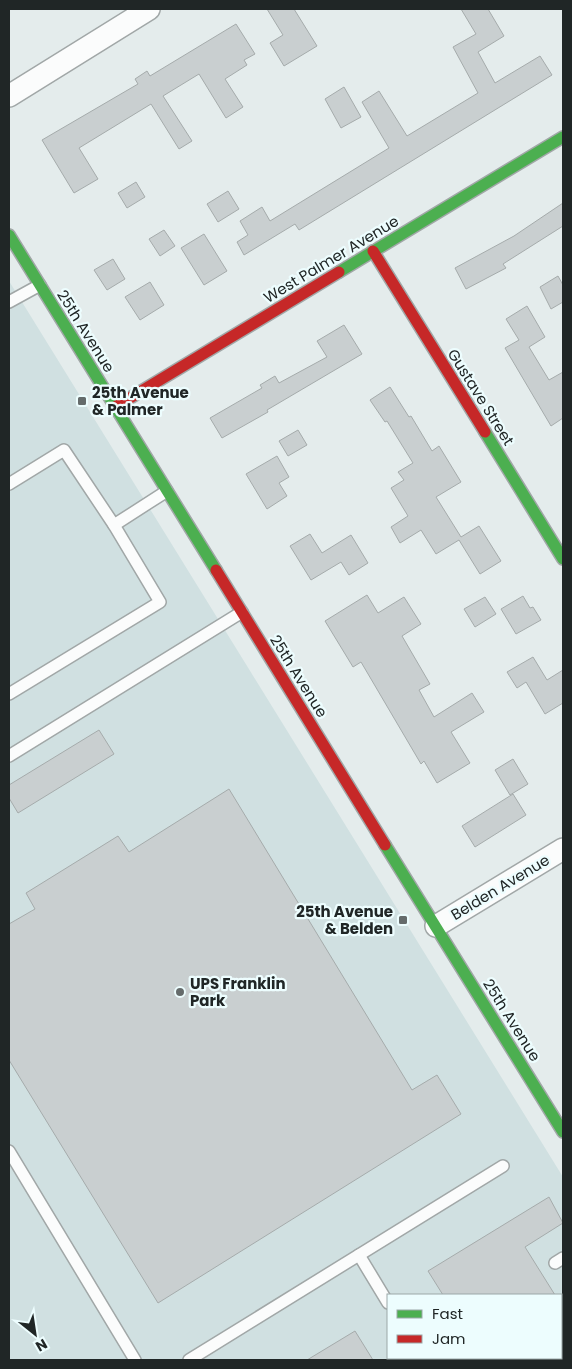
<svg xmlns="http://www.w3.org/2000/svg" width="572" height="1369" font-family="Poppins,sans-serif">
	<rect width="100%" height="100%" fill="#e4ecec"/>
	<path fill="#d0e0e1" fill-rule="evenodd" d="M9,281L563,1177V1360H9ZM388,1295H561V1358H388Z"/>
	<g fill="#c9cfd0" stroke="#a5abab">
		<path d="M267,9H294L317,46L284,66L270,43L283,35Z"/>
		<path d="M461,9H488L504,36L478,52L495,83L540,56L552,75L299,230L295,224L244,255L237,242L248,235L240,221L262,207L270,221L389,148L362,102L379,91L407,136L478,93L453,47L476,34Z"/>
		<path d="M236,24L255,54L244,60L247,65L225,79L243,107L226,118L199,74L163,96L192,141L179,149L151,104L79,148L98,179L74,193L42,140L138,84L135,79L147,71L150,76Z"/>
		<path d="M344,87L361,117L341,128L325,99Z"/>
		<path d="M136,182L145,197L127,208L118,193Z"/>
		<path d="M228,191L239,209L218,222L207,204Z"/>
		<path d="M563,203V226L503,264L506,268L466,289L455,268L514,236Z"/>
		<path d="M164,230L175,246L160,256L149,239Z"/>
		<path d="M204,234L227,271L204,285L181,248Z"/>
		<path d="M113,259L125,279L107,290L94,270Z"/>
		<path d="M558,276L563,285V302L551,309L540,287Z"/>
		<path d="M150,282L164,305L140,320L125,297Z"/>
		<path d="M527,306L545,337L529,347L549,380L563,372V418L551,426L505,348L519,340L506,319Z"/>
		<path d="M344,325L362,354L267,410L268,412L222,438L210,418L262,388L260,385L275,376L279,383L327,357L317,341Z"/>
		<path d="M390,387L409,417L411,416L432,451L439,446L461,482L436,497L461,537L479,526L501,561L480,574L459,540L436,554L421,530L400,543L391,527L408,516L391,488L404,480L398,472L413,463L387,421L385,422L370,400Z"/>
		<path d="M298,430L307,445L288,456L279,441Z"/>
		<path d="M277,456L289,477L279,483L287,496L267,509L246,474Z"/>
		<path d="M310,534L322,553L351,535L368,563L349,575L341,562L311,580L290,546Z"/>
		<path d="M367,595L378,613L404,597L421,624L402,636L430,684L419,690L434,717L472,693L484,712L451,732L470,763L437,783L424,761L421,764L361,662L353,667L325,621Z"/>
		<path d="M523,596L530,608L533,607L541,620L516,634L501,609Z"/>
		<path d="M485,597L496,614L475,627L464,609Z"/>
		<path d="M533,657L547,680L563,670V703L545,714L526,682L517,688L507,672Z"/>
		<path d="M99,730L114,754L18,813L9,798V785Z"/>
		<path d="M513,759L528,784L510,795L495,770Z"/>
		<path d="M229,789L412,1090L437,1075L461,1114L158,1303L9,1060V924L35,909L26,893L118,836L129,852Z"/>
		<path d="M513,794L526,815L475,847L462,826Z"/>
		<path d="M549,1197L563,1223L525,1247L555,1295H443L428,1271Z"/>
		<path d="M355,1331L373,1360H307Z"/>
	</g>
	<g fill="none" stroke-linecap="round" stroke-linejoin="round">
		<defs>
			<g id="lane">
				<path d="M9,302L40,285"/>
				<path d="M9,484L64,450L114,525L160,602L9,694"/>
				<path d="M114,525L167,491"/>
				<path d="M9,756L242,612"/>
				<path d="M9,1151L135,1360"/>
				<path d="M359,1255L388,1303"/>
				<path d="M555,1263L563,1258"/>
				<path d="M422,1358L424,1360"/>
				<path d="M189,1360L503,1166"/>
			</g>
			<g id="street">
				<path d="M9,96L149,9"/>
				<path d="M436,926L563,849"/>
			</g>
			<g id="fast">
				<path d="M9,235L216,570"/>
				<path d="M339,272L563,137"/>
				<path d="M485,432L563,559"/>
				<path d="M385,845L563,1132"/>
			</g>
			<g id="jam">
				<path d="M373,251L485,432"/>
				<path d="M115,407L339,272"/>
				<path d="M216,570L385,845"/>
			</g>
		</defs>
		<use href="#lane" stroke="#a1a7a7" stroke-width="14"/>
		<use href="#street" stroke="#a1a7a7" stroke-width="24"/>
		<use href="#fast" stroke="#a1a7a7" stroke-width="14"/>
		<use href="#jam" stroke="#a1a7a7" stroke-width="14"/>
		<use href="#lane" stroke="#fbfcfc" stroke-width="11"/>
		<use href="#street" stroke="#fbfcfc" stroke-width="21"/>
		<use href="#fast" stroke="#4caf50" stroke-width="11"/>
		<use href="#jam" stroke="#c62828" stroke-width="11"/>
	</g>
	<g fill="#656b6b" stroke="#edfdfe" stroke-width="2">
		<rect x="77" y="396" width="10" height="10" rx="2.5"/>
		<rect x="398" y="915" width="10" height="10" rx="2.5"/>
		<circle cx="180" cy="992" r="5"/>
	</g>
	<g text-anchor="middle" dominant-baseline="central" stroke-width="4.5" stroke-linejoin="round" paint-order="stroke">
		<g font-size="15" fill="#202626" stroke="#edfdfe">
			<text transform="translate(331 259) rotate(-31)">West Palmer Avenue</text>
			<text transform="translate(86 331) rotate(58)">25th Avenue</text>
			<text transform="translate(481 397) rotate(58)">Gustave Street</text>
			<text transform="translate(299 676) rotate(58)">25th Avenue</text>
			<text transform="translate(500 887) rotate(-31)">Belden Avenue</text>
			<text transform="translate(512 1020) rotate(58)">25th Avenue</text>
		</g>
		<g font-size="15" font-weight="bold" fill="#202626" stroke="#edfdfe" text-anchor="start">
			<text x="92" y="392">25th Avenue<tspan x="92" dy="17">&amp; Palmer</tspan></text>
			<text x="393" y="911" text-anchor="end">25th Avenue<tspan x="393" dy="17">&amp; Belden</tspan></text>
			<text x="190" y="983">UPS Franklin<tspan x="190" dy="17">Park</tspan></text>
		</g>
	</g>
	<rect width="572" height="1369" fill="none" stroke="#202626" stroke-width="20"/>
	<rect x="387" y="1294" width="175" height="65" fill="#edfdfe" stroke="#9ba7a8"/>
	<rect x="397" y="1310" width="25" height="8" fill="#4caf50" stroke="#9ba7a8"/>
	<text x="432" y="1319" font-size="15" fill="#202626">Fast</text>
	<rect x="397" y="1335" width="25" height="8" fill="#c62828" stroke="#9ba7a8"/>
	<text x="432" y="1344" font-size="15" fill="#202626">Jam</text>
	<g transform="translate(35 1334) rotate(150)" stroke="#edfdfe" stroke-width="4" paint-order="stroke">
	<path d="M0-4L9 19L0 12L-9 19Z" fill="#202626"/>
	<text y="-8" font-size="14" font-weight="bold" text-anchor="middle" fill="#202626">N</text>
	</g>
</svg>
